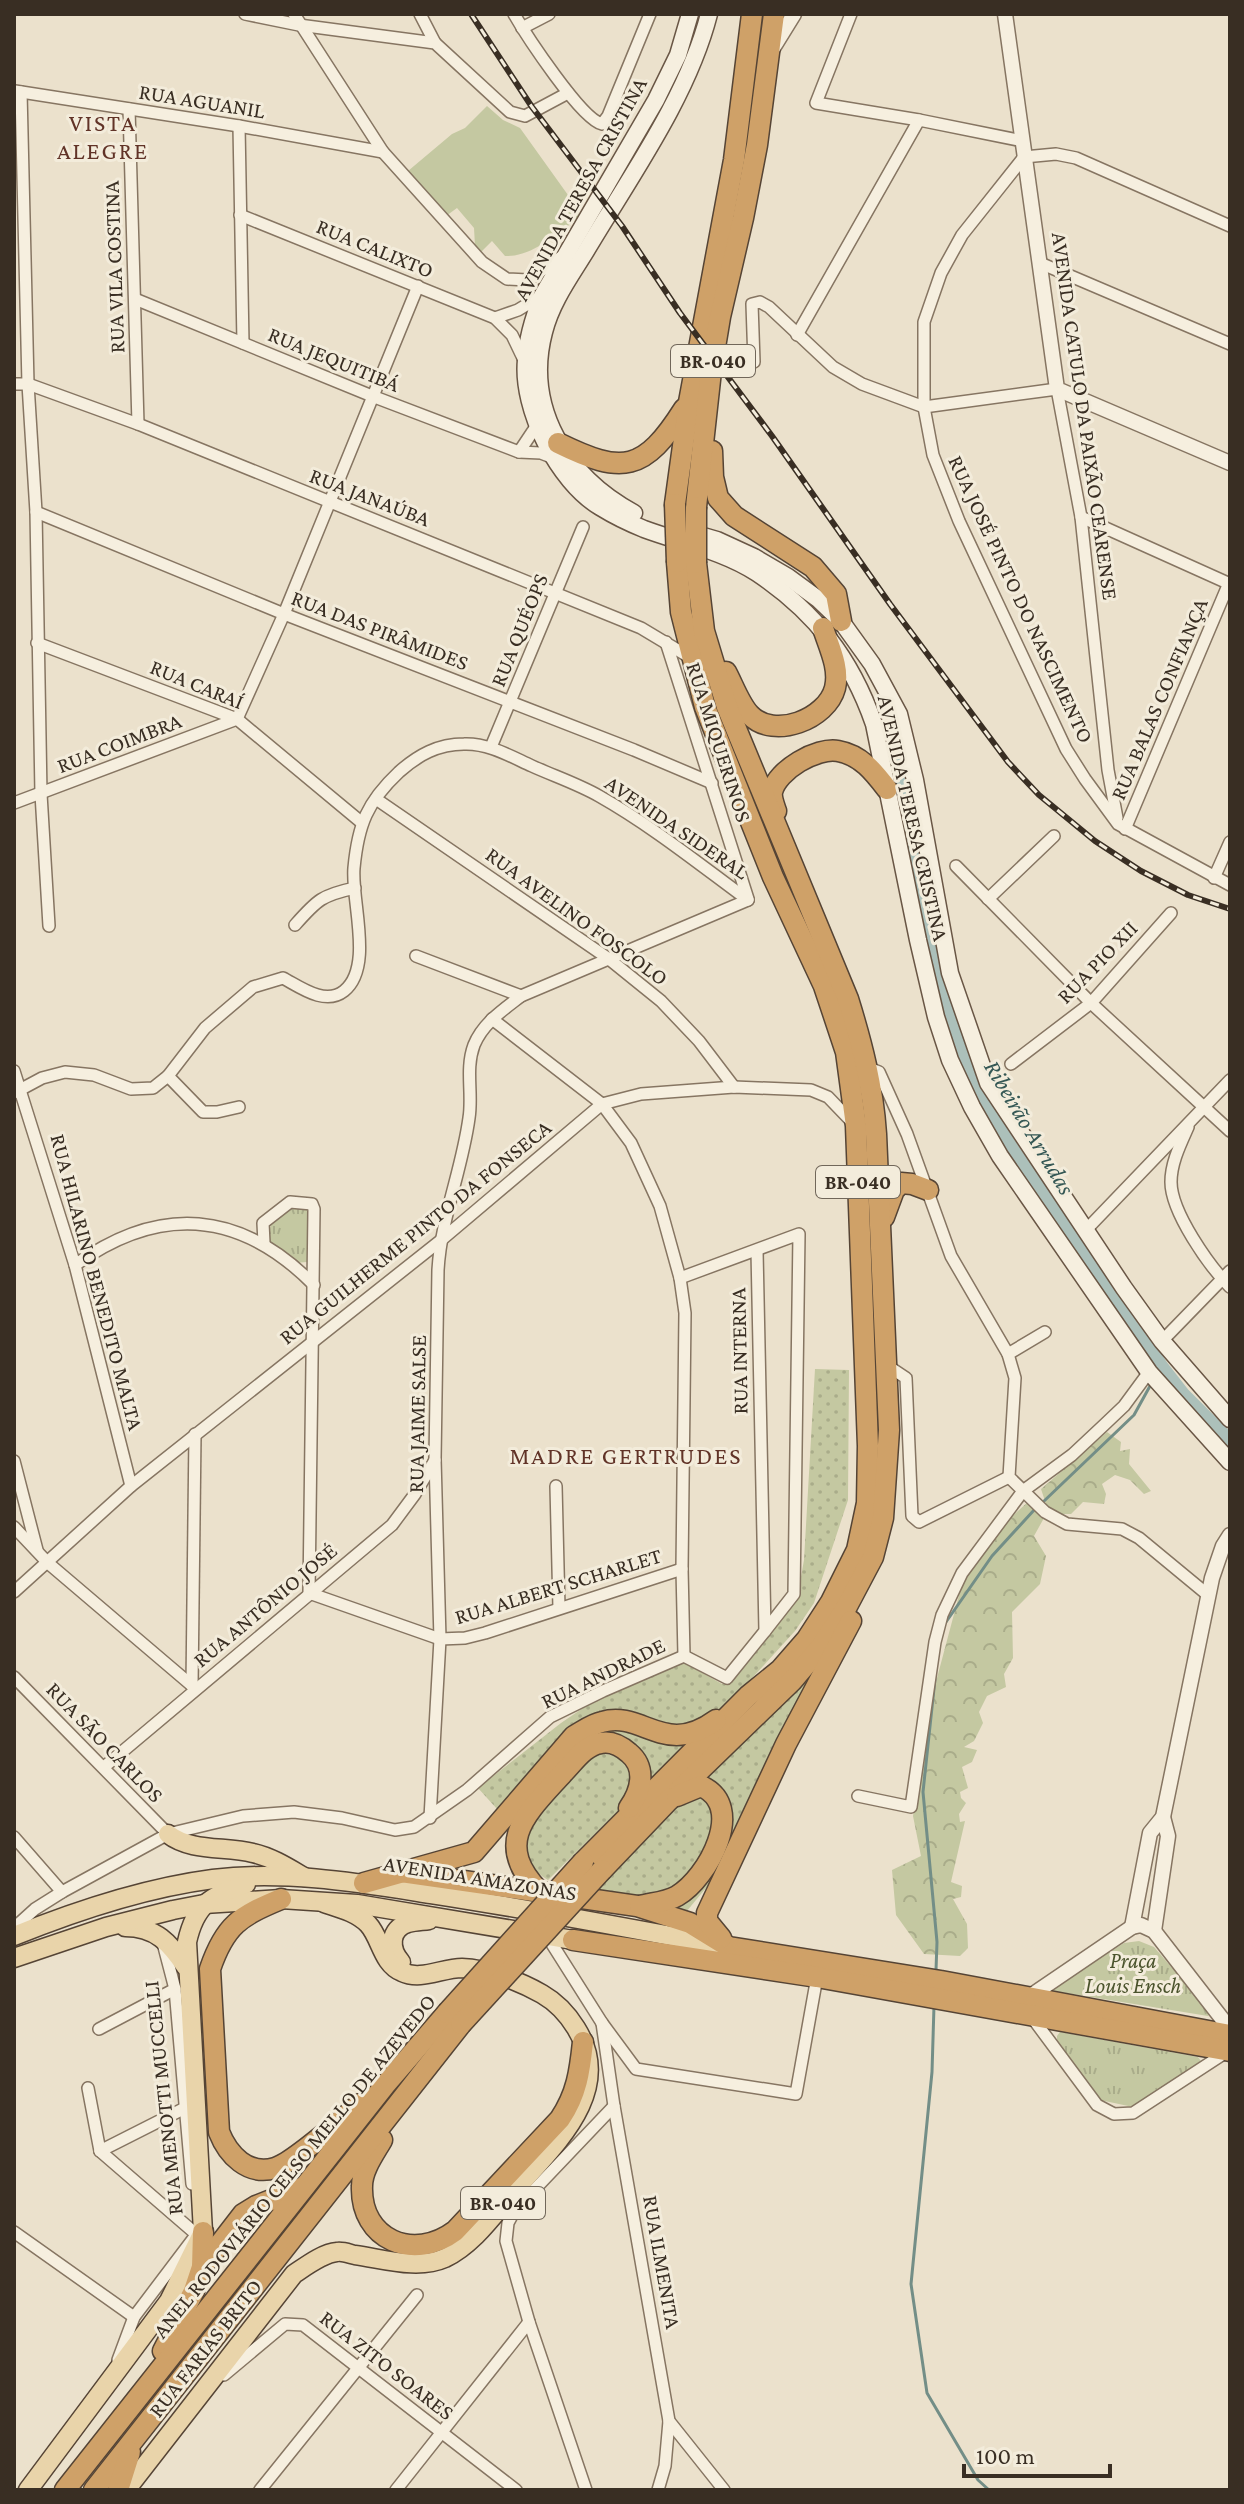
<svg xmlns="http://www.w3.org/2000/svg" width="1244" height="2504" font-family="'Crimson Pro',serif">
	<defs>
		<pattern id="grass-dots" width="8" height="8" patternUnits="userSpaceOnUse" patternTransform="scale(2)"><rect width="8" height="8" fill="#c4c8a1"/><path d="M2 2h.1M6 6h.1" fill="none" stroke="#a9ac8a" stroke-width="1.8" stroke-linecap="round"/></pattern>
		<pattern id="forest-crowns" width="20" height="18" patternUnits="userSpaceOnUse" patternTransform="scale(2)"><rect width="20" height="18" fill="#c4c8a1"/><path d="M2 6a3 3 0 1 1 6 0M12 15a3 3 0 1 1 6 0" fill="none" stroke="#a9ac8a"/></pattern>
		<pattern id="park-tufts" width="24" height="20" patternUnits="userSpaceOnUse" patternTransform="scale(2)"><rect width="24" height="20" fill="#c4c8a1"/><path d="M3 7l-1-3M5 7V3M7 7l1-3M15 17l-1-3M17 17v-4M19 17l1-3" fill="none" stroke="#a9ac8a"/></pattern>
	</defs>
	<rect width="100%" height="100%" fill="#ebe1cc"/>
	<g fill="url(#grass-dots)">
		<path d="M815,1369L849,1370L848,1500L814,1603L795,1631L732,1700L715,1714L678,1728L570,1731L497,1809L478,1788L561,1723L589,1704L683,1662L722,1684L733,1679L782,1620L798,1593L804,1560Z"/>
		<path d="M808,1679L813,1680L716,1876L686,1912L667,1907L730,1817C727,1799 724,1787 706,1780L707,1777Z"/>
		<path d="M606,1727L691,1740L646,1788L647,1779L595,1738Z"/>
		<path d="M599,1753C617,1755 625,1760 632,1777L625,1800L618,1811L548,1880C491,1846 561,1788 587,1757Z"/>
		<path d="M701,1796L713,1806L715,1813L709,1847L678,1887L643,1898L596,1891L672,1807Z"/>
	</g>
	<g fill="url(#forest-crowns)">
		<path d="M1107,1432L1121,1442L1120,1451L1130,1449L1129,1464L1151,1491L1144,1494L1130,1480L1115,1475L1102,1484L1106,1494L1104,1504L1083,1502L1071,1514H1058L1047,1507L1041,1489Z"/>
		<path d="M1029,1501L1044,1518L1034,1536L1046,1556L1040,1584L1012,1612L1013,1658L1004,1674L1006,1687L987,1696L979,1712L983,1723L974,1741L964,1747L977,1750L972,1762L962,1767L968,1788L960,1792L961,1798L966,1803L959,1814L960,1822L965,1821L951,1882L962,1886L961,1897L953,1899L967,1924L968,1948L960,1956L924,1954L896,1915L892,1870L921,1856L913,1816L937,1678L962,1584L999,1528Z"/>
	</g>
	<g fill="url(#park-tufts)">
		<path d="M294,1204L312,1208L307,1262L293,1263L269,1244C269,1219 273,1217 294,1204Z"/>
		<path d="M1139,1941L1154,1947L1211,2013L1208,2016L1054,1991V1987L1124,1943Z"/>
		<path d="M1060,2032L1198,2057L1201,2061L1133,2107L1100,2100L1057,2041V2036Z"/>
	</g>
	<path fill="#c4c8a1" d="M487,106L503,120L520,128L578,209L579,216L575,221C554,235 532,257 505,256L492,241L481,252L475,246L474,228L457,208L446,216L408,171L452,134L465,128Z"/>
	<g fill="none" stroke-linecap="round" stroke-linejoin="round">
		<g stroke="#738e87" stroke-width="3">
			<path d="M1043,1502L1134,1415L1150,1386"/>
			<path d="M946,1622L992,1556L1035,1509"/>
			<path d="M935,1679L923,1792L937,1942L936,1970"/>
			<path d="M934,2006L932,2072L911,2284L927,2393L978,2480L989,2490"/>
		</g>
		<path stroke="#acc0ba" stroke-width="18" d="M890,735L910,826L937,979L968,1073L992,1121L1013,1154L1110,1290L1160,1368L1181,1395L1230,1444"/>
		<defs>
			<g id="minor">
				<path d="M245,14L299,25L435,43L510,112L525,116L568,93"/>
				<path d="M294,14L383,152L482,262L507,279L528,280L564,255"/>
				<path d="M420,14L435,43"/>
				<path d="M514,14C526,35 581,119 602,124L608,116L650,14"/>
				<path d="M851,14L816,103L919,120L1023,141"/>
				<path d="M522,28L549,14"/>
				<path d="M15,91L239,126L383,152"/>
				<path d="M21,92L28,384L36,512L41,794L49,926"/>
				<path d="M129,109L138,424"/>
				<path d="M239,126L243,343"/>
				<path d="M240,215L495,318L512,335L524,360"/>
				<path d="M1230,226L1076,158L1056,154L1024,157L962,235L941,273L924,322V407L933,455L959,521L1066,749L1085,779L1118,824L1230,885"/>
				<path d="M1040,263L1230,344"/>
				<path d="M135,299L372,396L519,452L541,453L554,458"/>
				<path d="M495,318L518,310L541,296"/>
				<path d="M797,335L919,120"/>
				<path d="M754,362L752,304L760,302L769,307L833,367L862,384L924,407L1057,389L1081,517L1108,770L1117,818"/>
				<path d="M14,384H28L138,424L641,628L691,658"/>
				<path d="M519,452L537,425"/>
				<path d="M36,512L284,614L634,750L712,783"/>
				<path d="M1081,517L1230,584"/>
				<path d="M666,642L748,899"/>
				<path d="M37,643L237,719L361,822"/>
				<path d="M491,747L583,527"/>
				<path d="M376,799L609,959L661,1001L699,1041L734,1087"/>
				<path d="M14,803L237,719L284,614L418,286"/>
				<path d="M1125,829L1229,583"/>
				<path d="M956,866L1091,1003L1230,1131"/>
				<path d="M1214,878L1230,842"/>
				<path d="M988,899L1054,836"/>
				<path d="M295,925C317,900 322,895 355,888"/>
				<path d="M416,956L521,996"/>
				<path d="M492,1019L602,1104L631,1143L660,1206L680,1278L685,1313L682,1569L684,1656"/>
				<path d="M1011,1064L1091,1003L1171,913"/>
				<path d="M866,1067L879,1072L907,1134L951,1256L1008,1354L1015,1378L1009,1477L1045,1512L1067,1524L1122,1529L1139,1538L1208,1595"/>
				<path d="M14,1071L75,1265L131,1486"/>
				<path d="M168,1076L203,1112H217L239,1107"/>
				<path d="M14,1093L42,1078L65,1072L94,1075L131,1089L153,1088L168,1076L205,1028L253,987L283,978C300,987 325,1006 344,991C374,967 351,901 354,868C358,825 367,802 399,772C418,755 438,744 464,744C488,743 510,756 532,766C554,776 578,784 599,796C652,826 699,864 748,900"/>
				<path d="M1188,1127C1180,1145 1171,1163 1171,1182C1171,1212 1209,1266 1230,1287"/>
				<path d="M1085,1231L1230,1080"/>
				<path d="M264,1243L263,1223L290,1202L312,1204L314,1209L309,1593L440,1639L465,1638L485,1633L682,1569"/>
				<path d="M75,1265C160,1204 240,1210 314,1285"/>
				<path d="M680,1278L799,1234L794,1594L765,1631"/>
				<path d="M1162,1341L1230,1271"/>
				<path d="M1008,1354L1045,1332"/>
				<path d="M885,1364L906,1378L912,1516L919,1522L1009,1477"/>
				<path d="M14,1461L37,1550"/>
				<path d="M556,1486L559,1608"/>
				<path d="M14,1527L48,1563L196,1689"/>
				<path d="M14,1592L131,1486L440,1241L602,1104L641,1094L734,1087L811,1090L828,1097L853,1123"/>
				<path d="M684,1656L727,1678L765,1631L757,1251"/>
				<path d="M14,1677L168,1834"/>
				<path d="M192,1686L195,1434"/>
				<path d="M104,1767L392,1525L415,1494L435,1460"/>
				<path d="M858,1796L911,1807L935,1642L942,1615L962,1573L1023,1491L1072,1455L1104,1425L1124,1406L1149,1372"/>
				<path d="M430,1818L440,1639L435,1459L438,1270C441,1218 462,1170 469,1118C473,1094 465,1069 474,1045C483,1023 503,1010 521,996L748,900"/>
				<path d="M14,1837L62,1892"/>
				<path d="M14,1928L35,1909L62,1892L168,1834L243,1816L294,1812L342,1818L395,1830L414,1827L467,1790L550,1717L603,1691L684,1656"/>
				<path d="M547,1936L602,2023L636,2069L796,2094L817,1977"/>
				<path d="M163,1943L175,1989L192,2184"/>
				<path d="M1031,2016L1097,2105L1114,2114L1133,2113L1228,2051"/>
				<path d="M602,2023L614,2106L669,2421L724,2490"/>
				<path d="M99,2029L175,1989"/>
				<path d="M88,2088L100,2151"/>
				<path d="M100,2151L196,2234L203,2232"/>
				<path d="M100,2151L185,2108"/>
				<path d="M14,2232L134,2317"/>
				<path d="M118,2360L134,2317L193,2239"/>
				<path d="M224,2375L285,2324L303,2325L516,2490"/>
				<path d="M260,2490L417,2295"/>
				<path d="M396,2490L529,2322"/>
				<path d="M586,2490L529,2322L506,2241L508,2223L515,2210L614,2106"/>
				<path d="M658,2490L665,2466L669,2421"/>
			</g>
			<g id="tertiary">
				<path d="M1005,14L1057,389L1230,463"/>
				<path d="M773,48L794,14"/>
				<path d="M1132,1927L1150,1833L1163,1817L1212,1578L1223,1546L1230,1535"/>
				<path d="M1154,1931L1168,1836L1163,1817"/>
				<path d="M1029,1997L1132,1927L1141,1925L1154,1931L1230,2029"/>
			</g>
			<g id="secondary">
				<path d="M690,14L678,55L656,100L542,296C534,316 527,338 526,360C521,409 558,482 600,507C613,515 629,523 644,529C682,543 723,551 757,573C815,612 851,658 874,724L918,940L936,1017L950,1060L972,1107L1000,1156L1149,1372L1230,1462"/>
				<path d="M634,513C567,477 524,408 544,332C552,300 573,273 589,246C632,174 688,96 709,14"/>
				<path d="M686,531L717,540L754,557L788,577L818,599L841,621L872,664L899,714L915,780L950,973L988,1083L1124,1288L1162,1341L1230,1419"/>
			</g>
			<g id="primary">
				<path d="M168,1834C191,1852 225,1846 253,1853C271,1857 287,1867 304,1877"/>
				<path d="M125,1927C156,1927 170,1943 186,1967"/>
				<path d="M14,1936C78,1910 144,1888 213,1879C285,1870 360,1883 431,1894C529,1909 627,1928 725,1946"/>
				<path d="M14,1958L106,1927L173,1910L204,1904L281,1899L357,1904L573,1940"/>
				<path d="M401,1962C389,1949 389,1929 408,1923C415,1921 422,1921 429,1920"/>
				<path d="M28,2490L169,2301L203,2232L187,1942C195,1905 211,1895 246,1884"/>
				<path d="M126,2490L294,2274C306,2266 323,2253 337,2252C343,2251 350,2254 355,2255C384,2259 418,2270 445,2258C474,2244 494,2214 515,2190C553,2146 616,2092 576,2028C568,2015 556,2002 542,1994C519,1981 488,1969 462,1968C442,1968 421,1981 402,1972C382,1964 381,1938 368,1924C356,1912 339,1908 324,1903"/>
			</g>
			<g id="motorway">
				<path d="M558,443C623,475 644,472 684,409"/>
				<path d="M712,451L713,477L718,498L734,516L813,567L836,594L841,621"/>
				<path d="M675,504L689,402L734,160L752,14"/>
				<path d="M696,507L711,371L720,317L743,218L757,145L774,14"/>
				<path d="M726,672C733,685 740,705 750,715C774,740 827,719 835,688C840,668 829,647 823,628"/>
				<path d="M776,811C774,805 771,798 772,792C777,770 817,747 838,751C861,755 874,772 887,789"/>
				<path d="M884,1217L894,1190L901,1183L912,1184L928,1190"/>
				<path d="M583,1862L748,1696L780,1670L807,1639L831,1602L857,1550L867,1503L868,1446L856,1126L846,1052L824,986L773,877L705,707L681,612L677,562"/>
				<path d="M602,1870L667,1802L792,1681L820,1648L845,1610L873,1557L883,1518L889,1430L876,1134C873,1087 862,1044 848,999L727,707L704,631L696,563"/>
				<path d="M401,1872L637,1906L690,1923L729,1947L941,1981L1230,2035"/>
				<path d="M364,1883L474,1852L574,1736C583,1731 592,1724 602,1722C643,1710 664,1758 716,1720"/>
				<path d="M539,1891C492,1842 527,1813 563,1773C574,1762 585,1745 601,1743C611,1741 621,1746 629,1753C647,1768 641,1791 629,1808"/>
				<path d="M281,1899C240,1916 225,1925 210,1969L219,2132C228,2155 248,2176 275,2168C293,2163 343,2118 360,2104"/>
				<path d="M640,1906C652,1903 667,1902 677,1896C708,1878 747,1806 701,1786L677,1796"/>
				<path d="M721,1938L707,1921V1913L786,1744L851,1621"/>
				<path d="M573,1940L817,1977L1230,2051"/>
				<path d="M382,2140C374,2154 362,2170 362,2186C360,2240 414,2262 455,2231L560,2119C577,2094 580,2071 583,2042"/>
				<path d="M202,2267L243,2214L256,2206L304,2187"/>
				<path d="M163,2351L194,2291L202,2267L203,2232"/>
				<path d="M65,2490L385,2085L447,2013"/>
				<path d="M94,2490L461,2024"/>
				<path d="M118,2490L130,2452"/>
			</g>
		</defs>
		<use href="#minor" stroke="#867562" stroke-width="14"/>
		<use href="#tertiary" stroke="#867562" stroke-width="17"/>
		<use href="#secondary" stroke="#695645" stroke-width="19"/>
		<use href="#primary" stroke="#554435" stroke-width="21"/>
		<use href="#motorway" stroke="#554435" stroke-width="23"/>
		<use href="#minor" stroke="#f6efdf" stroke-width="11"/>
		<use href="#tertiary" stroke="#f6efdf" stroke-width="14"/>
		<use href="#secondary" stroke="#f6efdf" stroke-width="16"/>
		<use href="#primary" stroke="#e9d4aa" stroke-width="18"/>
		<use href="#motorway" stroke="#cfa168" stroke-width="20"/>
		<defs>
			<path id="rail" d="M471,14L532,107L622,226L680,313L772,436L890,604L1008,762L1039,795L1095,841L1141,871L1188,895L1230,909"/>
		</defs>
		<use href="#rail" stroke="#392e23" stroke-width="6"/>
		<use href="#rail" stroke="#f3ecdb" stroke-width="3" stroke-dasharray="9" stroke-linecap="butt"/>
		<defs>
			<g id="motorway-bridge">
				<path d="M675,504L677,562"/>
				<path d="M696,507V563"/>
				<path d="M447,2013L583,1862"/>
				<path d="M461,2024L602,1870"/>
			</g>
		</defs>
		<use href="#motorway-bridge" stroke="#554435" stroke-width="23" stroke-linecap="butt"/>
		<use href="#motorway-bridge" stroke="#cfa168" stroke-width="20"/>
	</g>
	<g text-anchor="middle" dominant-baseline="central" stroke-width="6" stroke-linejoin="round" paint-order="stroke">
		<g fill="#f3ecdb" stroke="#71675a" stroke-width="2">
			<rect x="671" y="345" width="84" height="32" rx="6"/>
			<rect x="816" y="1166" width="84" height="32" rx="6"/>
			<rect x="461" y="2187" width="84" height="32" rx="6"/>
		</g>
		<g font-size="20" font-weight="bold" fill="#392e23">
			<text x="713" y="361">BR-040</text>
			<text x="858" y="1182">BR-040</text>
			<text x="503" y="2203">BR-040</text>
		</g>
		<g font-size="22" fill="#392e23" stroke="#f3ecdb">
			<text transform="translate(202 101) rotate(9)">RUA AGUANIL</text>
			<text transform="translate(580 189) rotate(-61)">AVENIDA TERESA CRISTINA</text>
			<text transform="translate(375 248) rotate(22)">RUA CALIXTO</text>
			<text transform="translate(114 267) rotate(-92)">RUA VILA COSTINA</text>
			<text transform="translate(334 359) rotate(22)">RUA JEQUITIBÁ</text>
			<text transform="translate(1085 416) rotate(82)">AVENIDA CATULO DA PAIXÃO CEARENSE</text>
			<text transform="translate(370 497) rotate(21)">RUA JANAÚBA</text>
			<text transform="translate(1021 599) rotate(65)">RUA JOSÉ PINTO DO NASCIMENTO</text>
			<text transform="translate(380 630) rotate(21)">RUA DAS PIRÂMIDES</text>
			<text transform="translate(519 630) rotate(-68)">RUA QUÉOPS</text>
			<text transform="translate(197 684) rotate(22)">RUA CARAÍ</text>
			<text transform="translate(1159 699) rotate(-67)">RUA BALAS CONFIANÇA</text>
			<text transform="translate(719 742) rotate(72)">RUA MIQUERINOS</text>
			<text transform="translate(119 743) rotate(-21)">RUA COIMBRA</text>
			<text transform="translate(913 818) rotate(77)">AVENIDA TERESA CRISTINA</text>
			<text transform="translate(677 827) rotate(34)">AVENIDA SIDERAL</text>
			<text transform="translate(577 916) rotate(36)">RUA AVELINO FOSCOLO</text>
			<text transform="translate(1097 962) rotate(-46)">RUA PIO XII</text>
			<text transform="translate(415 1232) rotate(-39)">RUA GUILHERME PINTO DA FONSECA</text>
			<text transform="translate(97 1282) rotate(75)">RUA HILARINO BENEDITO MALTA</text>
			<text transform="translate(739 1351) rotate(-91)">RUA INTERNA</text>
			<text transform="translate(417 1414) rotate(-89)">RUA JAIME SALSE</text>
			<text transform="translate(558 1586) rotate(-17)">RUA ALBERT SCHARLET</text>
			<text transform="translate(265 1605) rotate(-40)">RUA ANTÔNIO JOSÉ</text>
			<text transform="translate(603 1673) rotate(-26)">RUA ANDRADE</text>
			<text transform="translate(105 1742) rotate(46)">RUA SÃO CARLOS</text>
			<text transform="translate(480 1878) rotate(9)">AVENIDA AMAZONAS</text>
			<text transform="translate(163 2098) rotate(-96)">RUA MENOTTI MUCCELLI</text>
			<text transform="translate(294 2166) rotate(-51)">ANEL RODOVIÁRIO CELSO MELLO DE AZEVEDO</text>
			<text transform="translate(662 2262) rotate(80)">RUA ILMENITA</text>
			<text transform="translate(205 2348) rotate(-52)">RUA FARIAS BRITO</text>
			<text transform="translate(387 2365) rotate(38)">RUA ZITO SOARES</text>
		</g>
		<g font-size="22" font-style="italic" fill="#4a532c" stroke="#f3ecdb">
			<text x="1133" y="1960">Praça<tspan x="1133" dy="25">Louis Ensch</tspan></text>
		</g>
		<g font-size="24" letter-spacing="2" fill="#613327" stroke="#f3ecdb">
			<text x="103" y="122">VISTA<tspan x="103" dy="28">ALEGRE</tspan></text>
			<text x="626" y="1455">MADRE GERTRUDES</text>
		</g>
		<g font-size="24" font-style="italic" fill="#345754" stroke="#f3ecdb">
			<text transform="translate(1030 1127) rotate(59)">Ribeirão Arrudas</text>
		</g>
	</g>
	<rect width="1244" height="2504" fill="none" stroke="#392e23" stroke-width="32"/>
	<path d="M964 2464v12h146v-12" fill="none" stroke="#392e23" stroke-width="4"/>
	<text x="976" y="2464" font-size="24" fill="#392e23" stroke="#f3ecdb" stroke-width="6" paint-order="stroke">100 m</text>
</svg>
